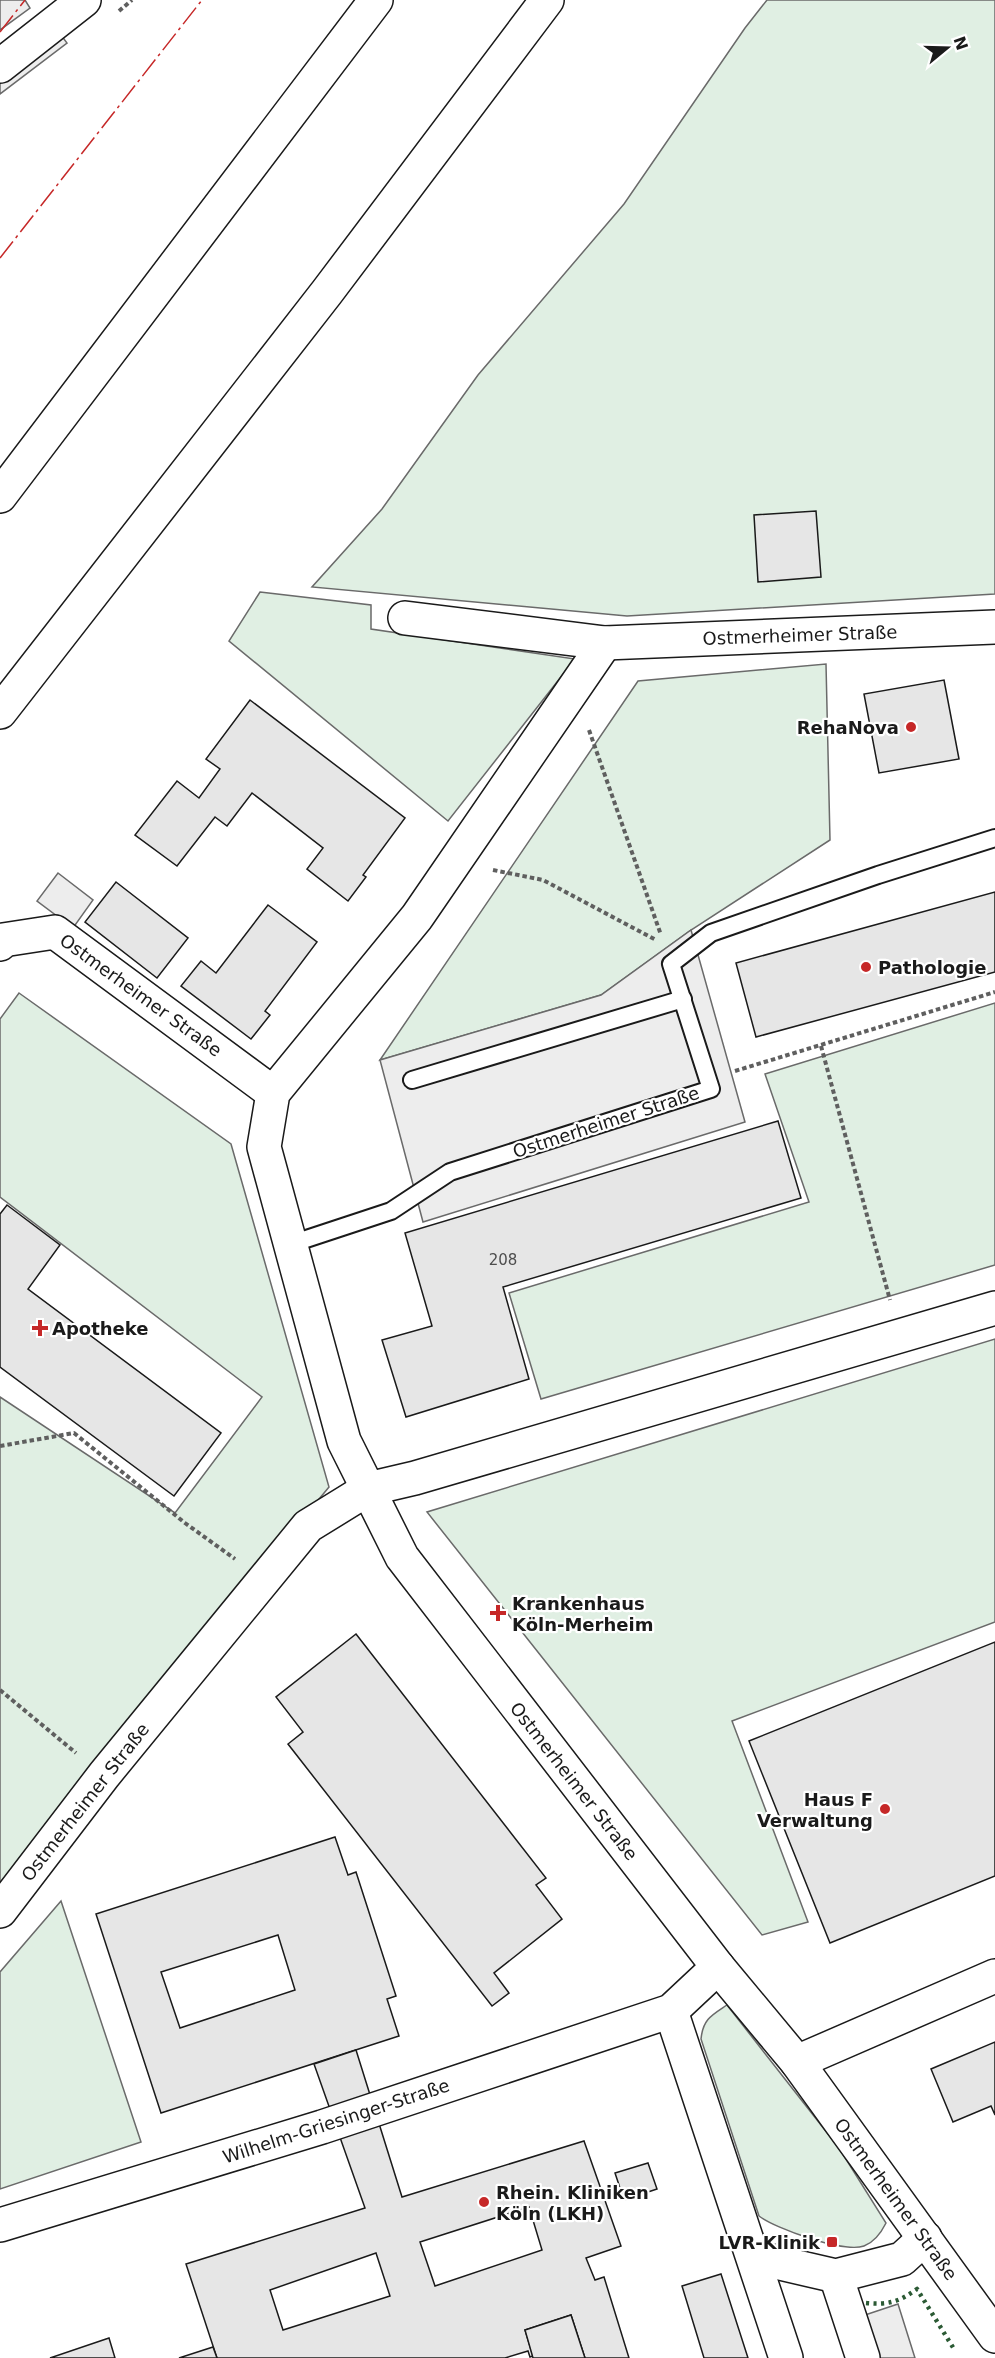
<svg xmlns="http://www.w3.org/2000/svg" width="995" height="2358" font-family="'DejaVu Sans',sans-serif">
	<rect width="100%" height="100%" fill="#fff"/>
	<g fill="#e0efe3" stroke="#6a6a6a" stroke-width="1.5">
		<path d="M767,0H995V594L627,616L312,587L382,509L478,375L624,204L745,28Z"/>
		<path d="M260,592L371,605V629L575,659L448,821L229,641Z"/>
		<path d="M826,664L830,840L691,930L601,995L380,1060L638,681Z"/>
		<path d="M19,993L231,1144L329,1487L0,1883V1397L175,1513L262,1397L0,1197V1019Z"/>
		<path d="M995,1003V1265L541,1399L509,1293L809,1202L765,1074Z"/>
		<path d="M995,1339V1622L732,1721L808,1922L762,1935L427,1512Z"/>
		<path d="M61,1901L141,2142L0,2189V1972Z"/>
		<path d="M727,2005L839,2148L886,2223C881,2233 875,2242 864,2246C844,2253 776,2229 759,2216L701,2039C703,2019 712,2015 727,2005Z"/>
	</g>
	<g fill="#ededed" stroke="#6a6a6a" stroke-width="1.5">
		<path d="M0,0H25L30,8L0,30Z"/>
		<path d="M61,35L67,43L0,94V81Z"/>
		<path d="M58,873L93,900L73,928L37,901Z"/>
		<path d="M691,930L745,1122L423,1222L380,1060L601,995Z"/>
		<path d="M898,2304L915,2358H878L865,2315Z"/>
	</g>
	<g fill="#e6e6e6" stroke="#1a1a1a" stroke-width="1.5" fill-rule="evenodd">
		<path d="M816,511L821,577L758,582L754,515Z"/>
		<path d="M944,680L959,759L879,773L864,694Z"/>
		<path d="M250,700L405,818L363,875L366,877L348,901L307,869L323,848L252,793L227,826L215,817L177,866L135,835L177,781L199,798L220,769L206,759Z"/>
		<path d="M116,882L188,938L157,978L85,922Z"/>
		<path d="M995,892V972L756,1037L736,963Z"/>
		<path d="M268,905L317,942L265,1011L270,1015L251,1039L181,986L201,961L216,973Z"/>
		<path d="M778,1121L801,1198L503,1287L529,1379L406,1417L382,1340L432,1326L405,1233Z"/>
		<path d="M7,1205L60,1245L28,1289L221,1433L174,1496L0,1367V1214Z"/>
		<path d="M356,1634L546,1878L536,1885L562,1919L494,1973L509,1993L492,2006L288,1744L303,1732L276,1697Z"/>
		<path d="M995,1642V1876L830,1943L749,1741Z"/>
		<path d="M335,1837L348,1875L356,1872L396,1996L387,1999L399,2036L161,2113L96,1914ZM278,1935L295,1990L180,2028L161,1972Z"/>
		<path d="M995,2042V2115L991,2106L953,2122L931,2069Z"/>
		<path d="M356,2050L402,2197L584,2141L621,2246L586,2258L595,2280L604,2277L629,2358H585L571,2315L525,2330L533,2356L530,2357L528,2351L505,2358H217L186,2264L365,2208L314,2064ZM529,2207L542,2250L435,2286L420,2242ZM376,2253L390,2296L283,2330L270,2290Z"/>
		<path d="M648,2163L657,2189L624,2200L615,2173Z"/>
		<path d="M721,2274L748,2358H704L682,2286Z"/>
		<path d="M571,2315L585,2358H533L525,2330Z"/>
		<path d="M109,2338L115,2358H50Z"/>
		<path d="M213,2347L217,2358H179Z"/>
	</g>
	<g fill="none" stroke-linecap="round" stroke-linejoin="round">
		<defs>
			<g id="service">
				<path d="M412,1080L683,999"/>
				<path d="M291,1244L391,1211L450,1172L711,1089L671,964L711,933L878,875L995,838"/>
			</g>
			<g id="minor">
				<path d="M0,66L84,0"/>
				<path d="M405,618L605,643L995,627"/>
				<path d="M605,643L417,917L273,1093L264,1147L344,1441L402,1557L718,1967L797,2062L995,2336"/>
				<path d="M0,944L3,940L55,932L273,1093"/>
				<path d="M0,1911L104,1775L308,1526L368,1489L415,1478L995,1308"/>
				<path d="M671,2011L786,2358"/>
				<path d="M797,2062L995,1976"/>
				<path d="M0,2225L322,2127L671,2011L718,1967"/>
				<path d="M754,2257L836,2276L902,2259L925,2238"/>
				<path d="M836,2276L863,2358"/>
			</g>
			<g id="motorway">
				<path d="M0,496L376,0"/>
				<path d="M0,712L327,292L547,0"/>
			</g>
		</defs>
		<use href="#service" stroke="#1a1a1a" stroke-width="20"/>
		<use href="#minor" stroke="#1a1a1a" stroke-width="36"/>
		<use href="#motorway" stroke="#1a1a1a" stroke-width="36"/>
		<g stroke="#5f5f5f" stroke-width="4" stroke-dasharray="4.5 3" stroke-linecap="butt">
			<path d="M119,11L132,0"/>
			<path d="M589,730L661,935"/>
			<path d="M493,870L543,880L656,940"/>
			<path d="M821,1046L890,1300"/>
			<path d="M735,1071L995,992"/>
			<path d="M0,1446L74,1433L185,1523L235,1559"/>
			<path d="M0,1690L76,1753"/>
		</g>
		<use href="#service" stroke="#fff" stroke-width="16"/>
		<use href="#minor" stroke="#fff" stroke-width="33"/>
		<use href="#motorway" stroke="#fff" stroke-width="33"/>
		<path stroke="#2b5a34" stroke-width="4.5" stroke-dasharray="3 4.5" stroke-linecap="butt" d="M866,2303C888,2305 899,2302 917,2289L954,2349"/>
		<g stroke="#c62828" stroke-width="1.5" stroke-dasharray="21 4.5 3 4.5" stroke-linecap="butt">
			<path d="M0,32L25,0"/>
			<path d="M0,258L202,0"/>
		</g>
	</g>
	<g fill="#c62828" stroke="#fff" stroke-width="2">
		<circle cx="911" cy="727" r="6"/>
		<circle cx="866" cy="967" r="6"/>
		<path d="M37 1319h6v6h6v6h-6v6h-6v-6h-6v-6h6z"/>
		<path d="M495 1604h6v6h6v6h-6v6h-6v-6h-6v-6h6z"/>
		<circle cx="885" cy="1809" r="6"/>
		<circle cx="484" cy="2202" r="6"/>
		<rect x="826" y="2236" width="12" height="12" rx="3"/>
	</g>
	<g text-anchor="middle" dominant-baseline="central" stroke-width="4.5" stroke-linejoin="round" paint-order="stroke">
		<g font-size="15" fill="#4d4d4d">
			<text x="503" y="1260">208</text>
		</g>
		<g font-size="18" fill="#1a1a1a" stroke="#fff">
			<text transform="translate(800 635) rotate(-2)">Ostmerheimer Straße</text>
			<text transform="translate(141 995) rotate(36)">Ostmerheimer Straße</text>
			<text transform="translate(606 1122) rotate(-18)">Ostmerheimer Straße</text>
			<text transform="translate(574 1781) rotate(52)">Ostmerheimer Straße</text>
			<text transform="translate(85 1802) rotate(-52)">Ostmerheimer Straße</text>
			<text transform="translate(336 2121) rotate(-18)">Wilhelm-Griesinger-Straße</text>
			<text transform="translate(896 2199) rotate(54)">Ostmerheimer Straße</text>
		</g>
		<g font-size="18" font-weight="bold" fill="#1a1a1a" stroke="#fff" text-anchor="start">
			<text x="899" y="727" text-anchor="end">RehaNova</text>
			<text x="878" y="967">Pathologie</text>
			<text x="52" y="1328">Apotheke</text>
			<text x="512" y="1603">Krankenhaus<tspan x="512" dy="21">Köln-Merheim</tspan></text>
			<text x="873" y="1799" text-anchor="end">Haus F<tspan x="873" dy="21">Verwaltung</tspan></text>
			<text x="496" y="2192">Rhein. Kliniken<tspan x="496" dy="21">Köln (LKH)</tspan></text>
			<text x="820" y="2242" text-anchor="end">LVR-Klinik</text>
		</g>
	</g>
	<g transform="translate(947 48) rotate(71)" stroke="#ffffff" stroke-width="4.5" paint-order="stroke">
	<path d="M0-4.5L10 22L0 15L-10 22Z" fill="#1a1a1a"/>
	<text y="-9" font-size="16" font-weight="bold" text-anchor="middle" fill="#1a1a1a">N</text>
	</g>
</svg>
